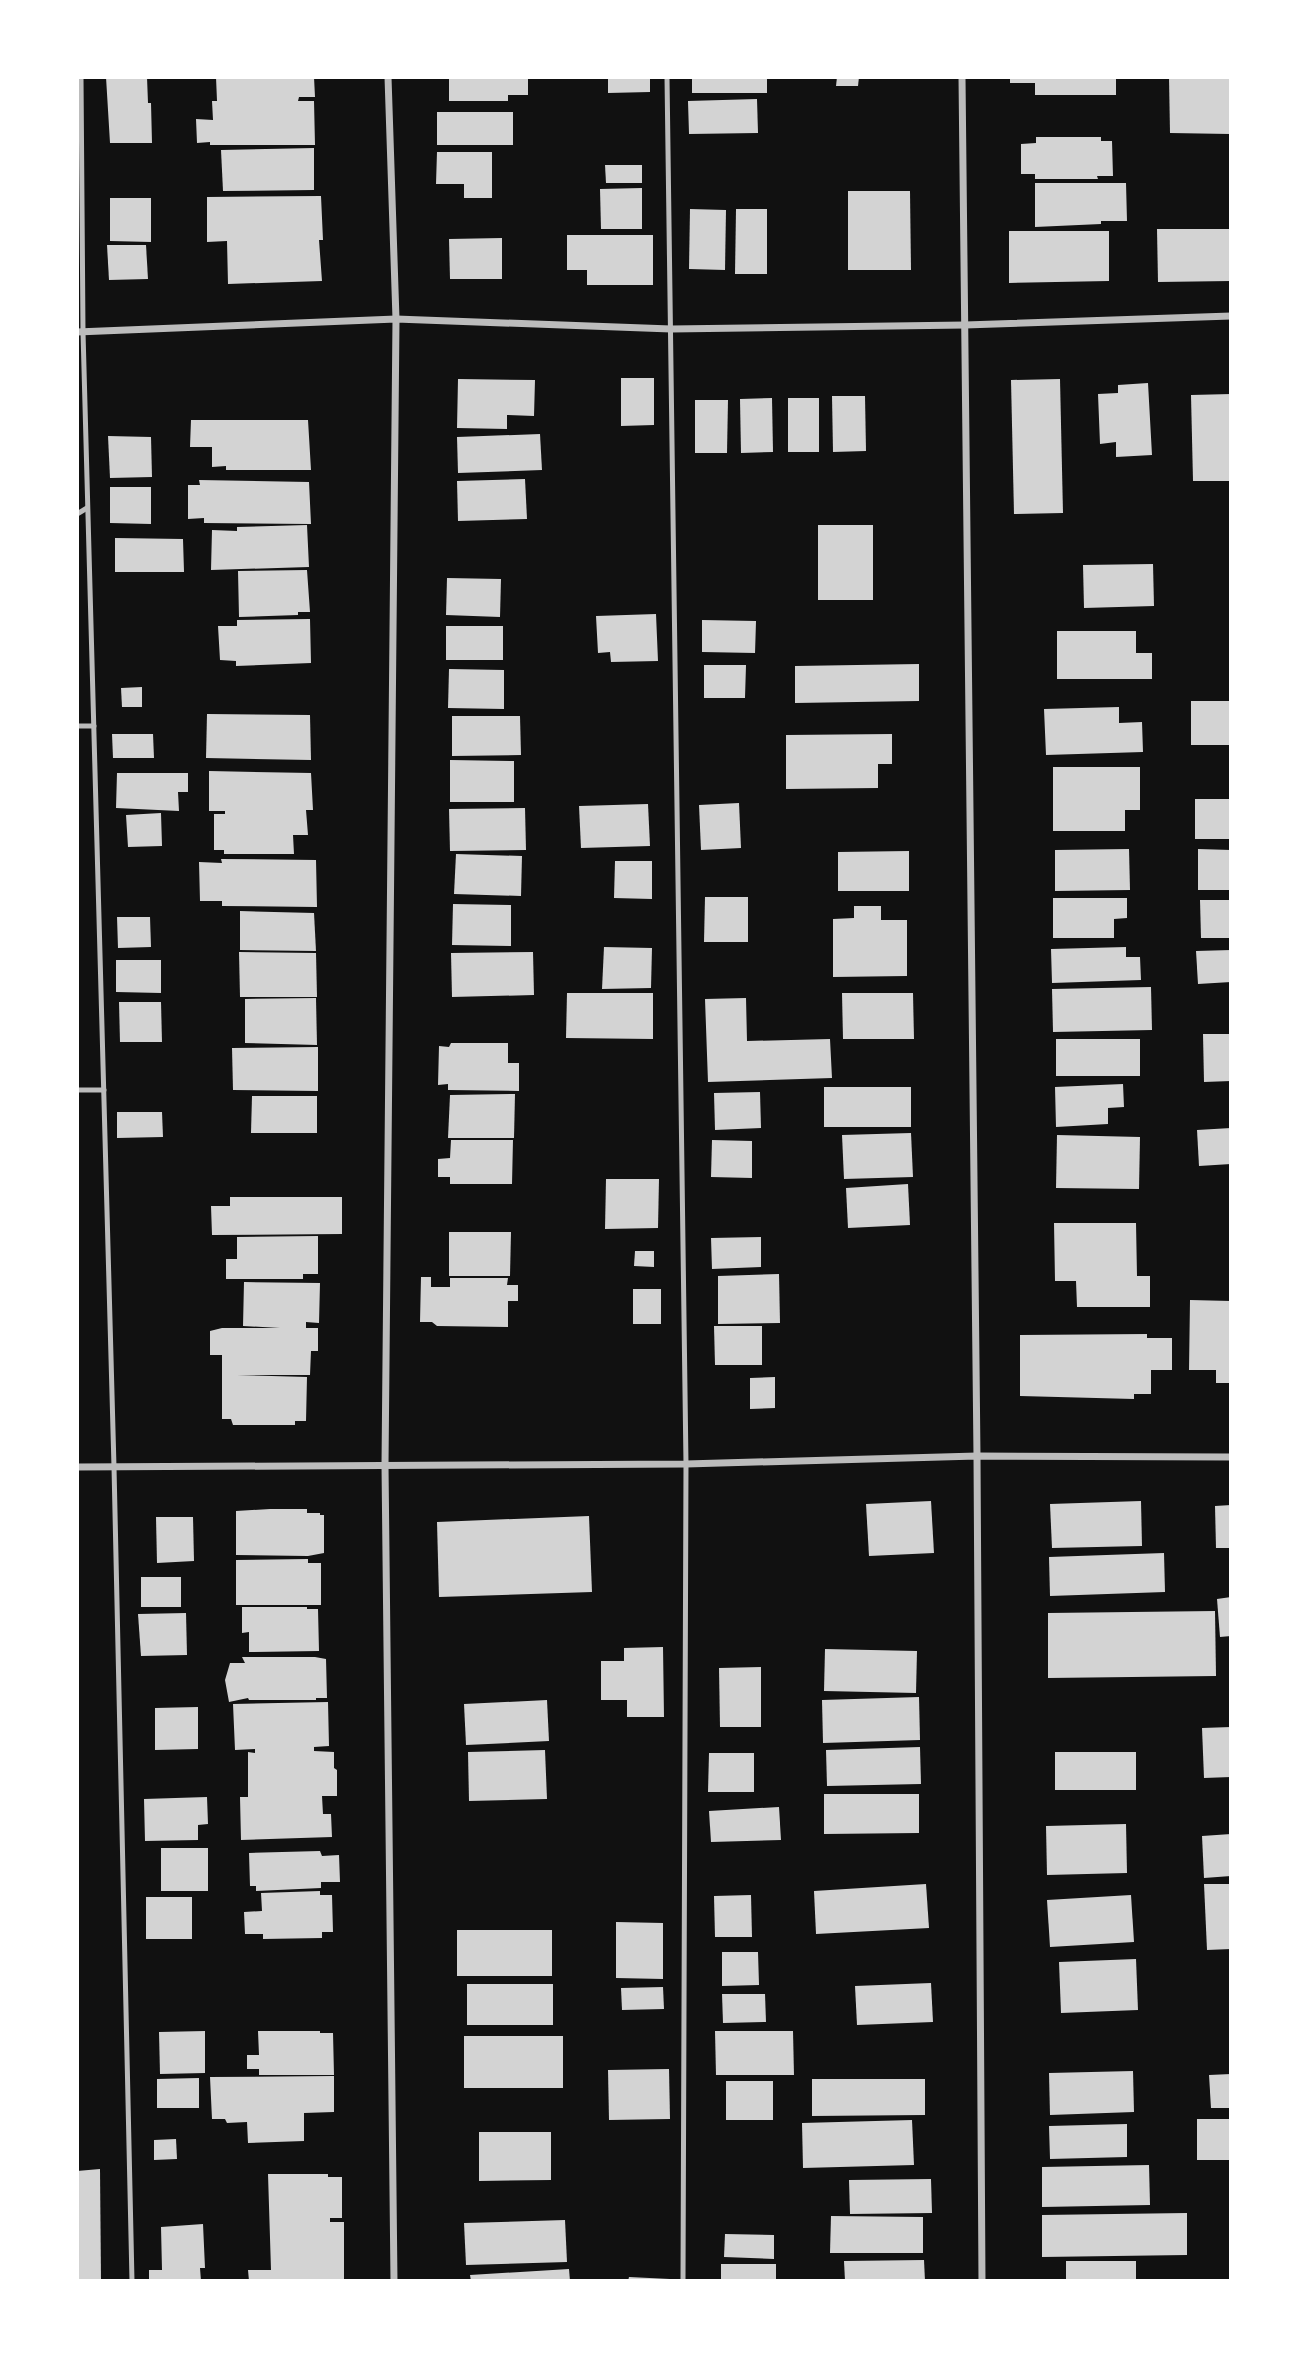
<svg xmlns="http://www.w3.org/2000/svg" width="1308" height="2358" font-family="'Roboto Condensed',sans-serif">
	<rect width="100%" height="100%" fill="#111"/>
	<g fill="#d3d3d3">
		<path d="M106,77H147L148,103H151L152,143H110Z"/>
		<path d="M216,77H314L315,97H299L298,101H314L315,145H210V142L197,143L196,119L213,120L212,101H217Z"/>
		<path d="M449,77H528V95H508V101H449Z"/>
		<path d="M608,77H650V92L608,93Z"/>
		<rect x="692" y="77" width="75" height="16"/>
		<path d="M837,77H859L858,86H836Z"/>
		<path d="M1010,77H1116V95H1035V83H1010Z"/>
		<path d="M1169,77H1230V134L1170,133Z"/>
		<path d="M757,99L758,133L689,134L688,101Z"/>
		<rect x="437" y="112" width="76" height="33"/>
		<path d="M1036,137H1101V141H1112L1113,176H1097L1098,179H1035V174H1021V144L1036,143Z"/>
		<path d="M314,148V190L223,191L221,150Z"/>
		<path d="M437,152H492V198H464V184H436Z"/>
		<path d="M605,165H642V183H606Z"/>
		<path d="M1035,183H1126L1127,221H1101V224L1035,227Z"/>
		<path d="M642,188V229H601L600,189Z"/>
		<path d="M848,191H910L911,270H848Z"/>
		<path d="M321,196L323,240H319L322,281L228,284L227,241L207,242V197Z"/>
		<path d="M110,198H151V242L110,241Z"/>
		<path d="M690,209L726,210L725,270L689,269Z"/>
		<path d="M736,209H767V274H735Z"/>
		<path d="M1157,229H1231V281L1158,282Z"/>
		<path d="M1009,231H1109V281L1009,283Z"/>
		<path d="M567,235H653V285H587V270H567Z"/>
		<path d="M502,238V279H450L449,239Z"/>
		<path d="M107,245H146L148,279L109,280Z"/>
		<path d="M621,378H654V425L621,426Z"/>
		<path d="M458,379L535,380L534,416L507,415V429L457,428Z"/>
		<path d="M1060,379L1063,513L1014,514L1011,380Z"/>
		<path d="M1148,383L1152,455L1116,457V442L1100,444L1098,394L1118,393V385Z"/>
		<path d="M1231,394V481H1193L1191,395Z"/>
		<path d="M832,396H865L866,451L833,452Z"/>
		<path d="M772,398L773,452L741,453L740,399Z"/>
		<rect x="788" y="398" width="31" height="54"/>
		<path d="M695,400H728L727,453H695Z"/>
		<path d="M191,420H308L311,470H226V466L212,467V447H190Z"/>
		<path d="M540,434L542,470L458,473L457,437Z"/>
		<path d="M108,436L151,437L152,477L110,478Z"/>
		<path d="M525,479L527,519L458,521L457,481Z"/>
		<path d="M199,480L309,482L311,524L204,523V518L188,519V485H200Z"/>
		<path d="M110,487H151V524L110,523Z"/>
		<path d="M307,525L309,567L211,570L212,530L237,531V527Z"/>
		<rect x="818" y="525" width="55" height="75"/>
		<path d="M115,538L183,539L184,572H115Z"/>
		<path d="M1153,564L1154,606L1084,608L1083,565Z"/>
		<path d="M307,570L310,612H298V615L239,617L238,571Z"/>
		<path d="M447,578L501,579L500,617L446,615Z"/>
		<path d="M656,614L658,661L611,662L610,652L598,653L596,616Z"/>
		<path d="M310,619L311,663L236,666V661L220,660L218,626H237V620Z"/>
		<path d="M702,620L756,621L755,653L702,652Z"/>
		<rect x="446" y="626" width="57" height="34"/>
		<path d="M1057,631H1136V653H1152V679H1057Z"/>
		<path d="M919,664V701L795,703V666Z"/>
		<path d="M704,665H746L745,698H704Z"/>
		<path d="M449,669L504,670V709L448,708Z"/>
		<path d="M142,687V707H122L121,688Z"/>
		<rect x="1191" y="701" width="40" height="44"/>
		<path d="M1119,707V723L1142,722L1143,752L1046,755L1044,709Z"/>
		<path d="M207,714L310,715L311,760L206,758Z"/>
		<path d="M452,716H520L521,755L452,756Z"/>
		<path d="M112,734H153L154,758H113Z"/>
		<path d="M892,734V764H878V788L786,789V735Z"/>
		<path d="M450,760L514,761V802H450Z"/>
		<path d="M1053,767H1140V810H1125V831H1053Z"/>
		<path d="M209,771L311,773L313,810H306L308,835H293L294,854H224V850H214V814H225V811H209Z"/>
		<path d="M117,773H188V792H178L179,811L116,808Z"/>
		<rect x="1195" y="799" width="36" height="40"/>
		<path d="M739,803L741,848L701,850L699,805Z"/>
		<path d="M648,804L650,846L581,848L579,806Z"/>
		<path d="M525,808L526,850L450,851L449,809Z"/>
		<path d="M161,813L162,846L128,847L126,815Z"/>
		<path d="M1129,849L1130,890L1055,891V850Z"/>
		<path d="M1198,849L1231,850V890H1198Z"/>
		<path d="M909,851V891H838V852Z"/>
		<path d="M456,854L522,856L521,896L454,894Z"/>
		<path d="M221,859L316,860L317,907L222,906V901H200L199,862L222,863Z"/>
		<path d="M615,861H652V899L614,898Z"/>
		<path d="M705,897H748V942H704Z"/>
		<path d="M1053,898H1127V918L1114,919V938H1053Z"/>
		<path d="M1200,900H1231V938H1201Z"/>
		<path d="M453,904L511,905V946L452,945Z"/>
		<path d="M854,906H881V920H907V976L833,977V919L854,918Z"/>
		<path d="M240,911L314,913L316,951L240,950Z"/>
		<path d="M117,917H150L151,947L118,948Z"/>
		<path d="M604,947L652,948L651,988L602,989Z"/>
		<path d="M1126,947V957H1140L1141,980L1052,983L1051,949Z"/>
		<path d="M1231,950V982L1198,984L1196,951Z"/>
		<path d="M239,952L316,953L317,997H240Z"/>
		<path d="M533,952L534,995L452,997L451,953Z"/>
		<path d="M116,960H161V993L116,992Z"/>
		<path d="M1151,987L1152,1030L1053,1032L1052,989Z"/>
		<path d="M567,993H653V1039L566,1038Z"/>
		<path d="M842,993H913L914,1039H843Z"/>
		<path d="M316,998L317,1045L245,1043V999Z"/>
		<path d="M746,998L747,1041L830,1039L832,1078L708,1082L705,999Z"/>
		<path d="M119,1002H161L162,1042H120Z"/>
		<path d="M1203,1034H1231V1081L1204,1082Z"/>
		<rect x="1056" y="1039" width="84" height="37"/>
		<path d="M451,1043H508V1063H519V1091L448,1090V1084L438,1085L439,1046L449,1047Z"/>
		<path d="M318,1047V1091L233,1090L232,1048Z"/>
		<path d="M1123,1084L1124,1107L1108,1108V1124L1056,1127L1055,1087Z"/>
		<rect x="824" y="1087" width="87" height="40"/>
		<path d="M760,1092L761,1128L715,1130L714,1093Z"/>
		<path d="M515,1094L514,1138H448L450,1095Z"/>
		<path d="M252,1096H317V1133H251Z"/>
		<path d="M117,1112H162L163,1137L117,1138Z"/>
		<path d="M1231,1128V1164L1199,1166L1197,1130Z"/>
		<path d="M911,1133L913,1177L844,1179L842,1135Z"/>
		<path d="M1057,1135L1140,1137L1139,1189L1056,1188Z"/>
		<path d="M451,1140H513L512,1184H450V1177H438V1159L450,1158Z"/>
		<path d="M712,1140L752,1141V1178L711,1177Z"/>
		<path d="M606,1179H659L658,1228L605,1229Z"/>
		<path d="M908,1184L910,1225L848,1228L846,1188Z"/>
		<path d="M230,1197H342V1234L212,1235L211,1206H230Z"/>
		<path d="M1054,1223H1136L1137,1276H1150V1307H1077L1076,1281H1055Z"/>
		<path d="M449,1232H511L510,1276H449Z"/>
		<path d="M318,1236V1274H303V1279H226V1259H237V1237Z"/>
		<path d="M761,1237V1267L712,1269L711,1238Z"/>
		<path d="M635,1251H654V1267L634,1266Z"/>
		<path d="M779,1274L780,1323L718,1324V1276Z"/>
		<path d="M421,1277H431V1287H450V1278H508L507,1285H518V1301H508V1327L437,1326L432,1322H420Z"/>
		<path d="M244,1282L320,1283L319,1323L306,1322V1328H318V1351H311L310,1375H237L307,1377L306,1421H295V1425H233L231,1419H222V1355H210V1331L222,1328H280L243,1326Z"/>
		<rect x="633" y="1289" width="28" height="35"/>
		<path d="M1190,1300L1231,1301V1383H1216V1370H1189Z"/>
		<path d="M714,1326H762V1365H715Z"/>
		<path d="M1147,1334V1338H1172V1370H1151V1394H1134V1399L1020,1396V1335Z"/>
		<path d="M775,1377V1408L750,1409V1378Z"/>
		<path d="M931,1501L934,1553L869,1556L866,1504Z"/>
		<path d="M1141,1501L1142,1546L1052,1548L1050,1504Z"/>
		<path d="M1231,1505V1548H1216L1215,1506Z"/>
		<path d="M270,1509H307V1513H320V1515H324V1553L308,1556L236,1555V1511Z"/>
		<path d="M589,1516L592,1592L439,1597L437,1522Z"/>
		<path d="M156,1517H193L194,1561L157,1563Z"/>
		<path d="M1164,1553L1165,1592L1050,1596L1049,1557Z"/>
		<path d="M308,1559V1563H321V1605H236V1560Z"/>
		<rect x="141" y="1577" width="40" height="30"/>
		<path d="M1231,1597V1636L1220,1637L1217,1599Z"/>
		<path d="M242,1607H307V1609H318L319,1651L249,1652V1632L242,1633Z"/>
		<path d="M1215,1611L1216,1676L1048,1678V1613Z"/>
		<path d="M186,1613L187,1655L141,1656L138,1614Z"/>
		<path d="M663,1647L664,1717H627V1700H601V1661H624V1648Z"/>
		<path d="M825,1649L917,1651L916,1693L824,1691Z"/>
		<path d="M242,1657H315L326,1659L327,1698H316V1700H249L248,1698L229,1702L225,1680L230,1663H245Z"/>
		<path d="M761,1667V1727H720L719,1668Z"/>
		<path d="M919,1697L920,1740L823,1743L822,1700Z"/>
		<path d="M547,1700L549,1741L466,1745L464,1704Z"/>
		<path d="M328,1702L329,1746L314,1747V1751L334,1752V1768L337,1770V1796H322L323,1814H331L332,1837L241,1840L240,1797H248V1752L255,1753V1749L235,1750L233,1704Z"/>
		<path d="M198,1707V1749L155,1750V1708Z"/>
		<path d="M1231,1727V1777L1204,1778L1202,1728Z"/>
		<path d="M920,1747L921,1784L827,1786L826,1750Z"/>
		<path d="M545,1750L547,1799L469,1801L468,1752Z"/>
		<rect x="1055" y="1752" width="81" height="38"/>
		<path d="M709,1753H754V1792H708Z"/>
		<path d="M824,1794H919V1833L824,1834Z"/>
		<path d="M207,1797L208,1824L198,1825V1840L145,1841L144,1799Z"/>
		<path d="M779,1807L781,1840L711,1842L709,1811Z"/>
		<path d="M1126,1824L1127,1873L1047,1875L1046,1826Z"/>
		<path d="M1231,1834V1876L1204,1878L1202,1836Z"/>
		<rect x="161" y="1848" width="47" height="43"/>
		<path d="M320,1851L322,1856L339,1855L340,1882H321V1888L256,1891V1886H250L249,1853Z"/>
		<path d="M926,1884L929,1928L816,1934L814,1891Z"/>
		<path d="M1204,1884H1231V1949L1207,1950Z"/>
		<path d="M320,1891V1895H332L333,1932H322V1938L263,1939V1934H245L244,1912L262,1911L261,1893Z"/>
		<path d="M751,1895L752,1937H715L714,1896Z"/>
		<path d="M1131,1895L1134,1942L1050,1947L1047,1900Z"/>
		<rect x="146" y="1897" width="46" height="42"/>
		<path d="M616,1922L663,1923V1979L616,1978Z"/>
		<rect x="457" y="1930" width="95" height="46"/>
		<path d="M722,1952H758L759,1985L722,1986Z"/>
		<path d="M1136,1959L1138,2010L1061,2013L1059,1962Z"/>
		<path d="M931,1983L933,2022L857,2025L855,1986Z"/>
		<rect x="467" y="1984" width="86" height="41"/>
		<path d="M663,1987L664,2009L622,2010L621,1988Z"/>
		<path d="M722,1994H765L766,2022L723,2023Z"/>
		<path d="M205,2031V2073L160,2074L159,2032Z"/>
		<path d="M258,2031H320V2033H333L334,2075H259V2069H247V2055H259Z"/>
		<path d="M715,2031H793L794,2075H716Z"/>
		<rect x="464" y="2036" width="99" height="52"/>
		<path d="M669,2069L670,2119L609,2120L608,2070Z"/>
		<path d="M1133,2071L1134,2112L1050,2115L1049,2073Z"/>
		<path d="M1231,2074V2108H1211L1209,2075Z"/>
		<path d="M334,2076V2112L304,2113V2141L248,2143L247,2122L227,2123L225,2119H212L210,2077Z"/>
		<path d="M199,2078V2108H157V2079Z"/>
		<path d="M812,2079H925V2115L812,2116Z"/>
		<rect x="726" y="2081" width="47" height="39"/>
		<rect x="1197" y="2119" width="34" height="41"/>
		<path d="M912,2120L914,2165L803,2168L802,2123Z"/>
		<path d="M1127,2124V2157L1050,2159L1049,2126Z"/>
		<path d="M479,2132H551V2180L479,2181Z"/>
		<path d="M176,2139L177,2159L154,2160V2140Z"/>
		<path d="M1149,2165L1150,2205L1042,2207V2167Z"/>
		<path d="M100,2169L101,2281H77V2171Z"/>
		<path d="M268,2174H328V2177H342V2218H330V2222H344V2281H249L248,2270H271Z"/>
		<path d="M931,2179L932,2213L850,2214L849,2180Z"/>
		<path d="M1187,2213V2255L1042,2257V2215Z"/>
		<path d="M831,2216L923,2217V2253H830Z"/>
		<path d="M565,2220L567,2262L466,2265L464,2223Z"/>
		<path d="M203,2224L205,2268H200L201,2281H149V2270H162L161,2227Z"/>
		<path d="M725,2234L774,2235V2259L724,2257Z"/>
		<path d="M924,2260L925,2281H845L844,2261Z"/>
		<rect x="1066" y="2261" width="70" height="20"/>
		<rect x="721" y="2264" width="55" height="17"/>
		<path d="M569,2269L570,2281H471L470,2275Z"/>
		<path d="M629,2277L670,2279V2281H628Z"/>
	</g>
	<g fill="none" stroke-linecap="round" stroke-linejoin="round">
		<g stroke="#bcbcbc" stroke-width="5">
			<path d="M81,77L83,332L114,1467L132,2281"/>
			<path d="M667,77L686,1464L683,2281"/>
			<path d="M77,514L87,508"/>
			<path d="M77,726H94"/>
			<path d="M77,1090H104"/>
		</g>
		<g stroke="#bcbcbc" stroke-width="7">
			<path d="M388,77L396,319L385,1465L394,2281"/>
			<path d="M962,77L977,1456L982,2281"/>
			<path d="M77,332L396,319L671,329L965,325L1231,316"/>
			<path d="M77,1467L686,1464L977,1456L1231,1457"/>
		</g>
	</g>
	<rect width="1308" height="2358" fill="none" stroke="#ffffff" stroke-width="158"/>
</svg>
